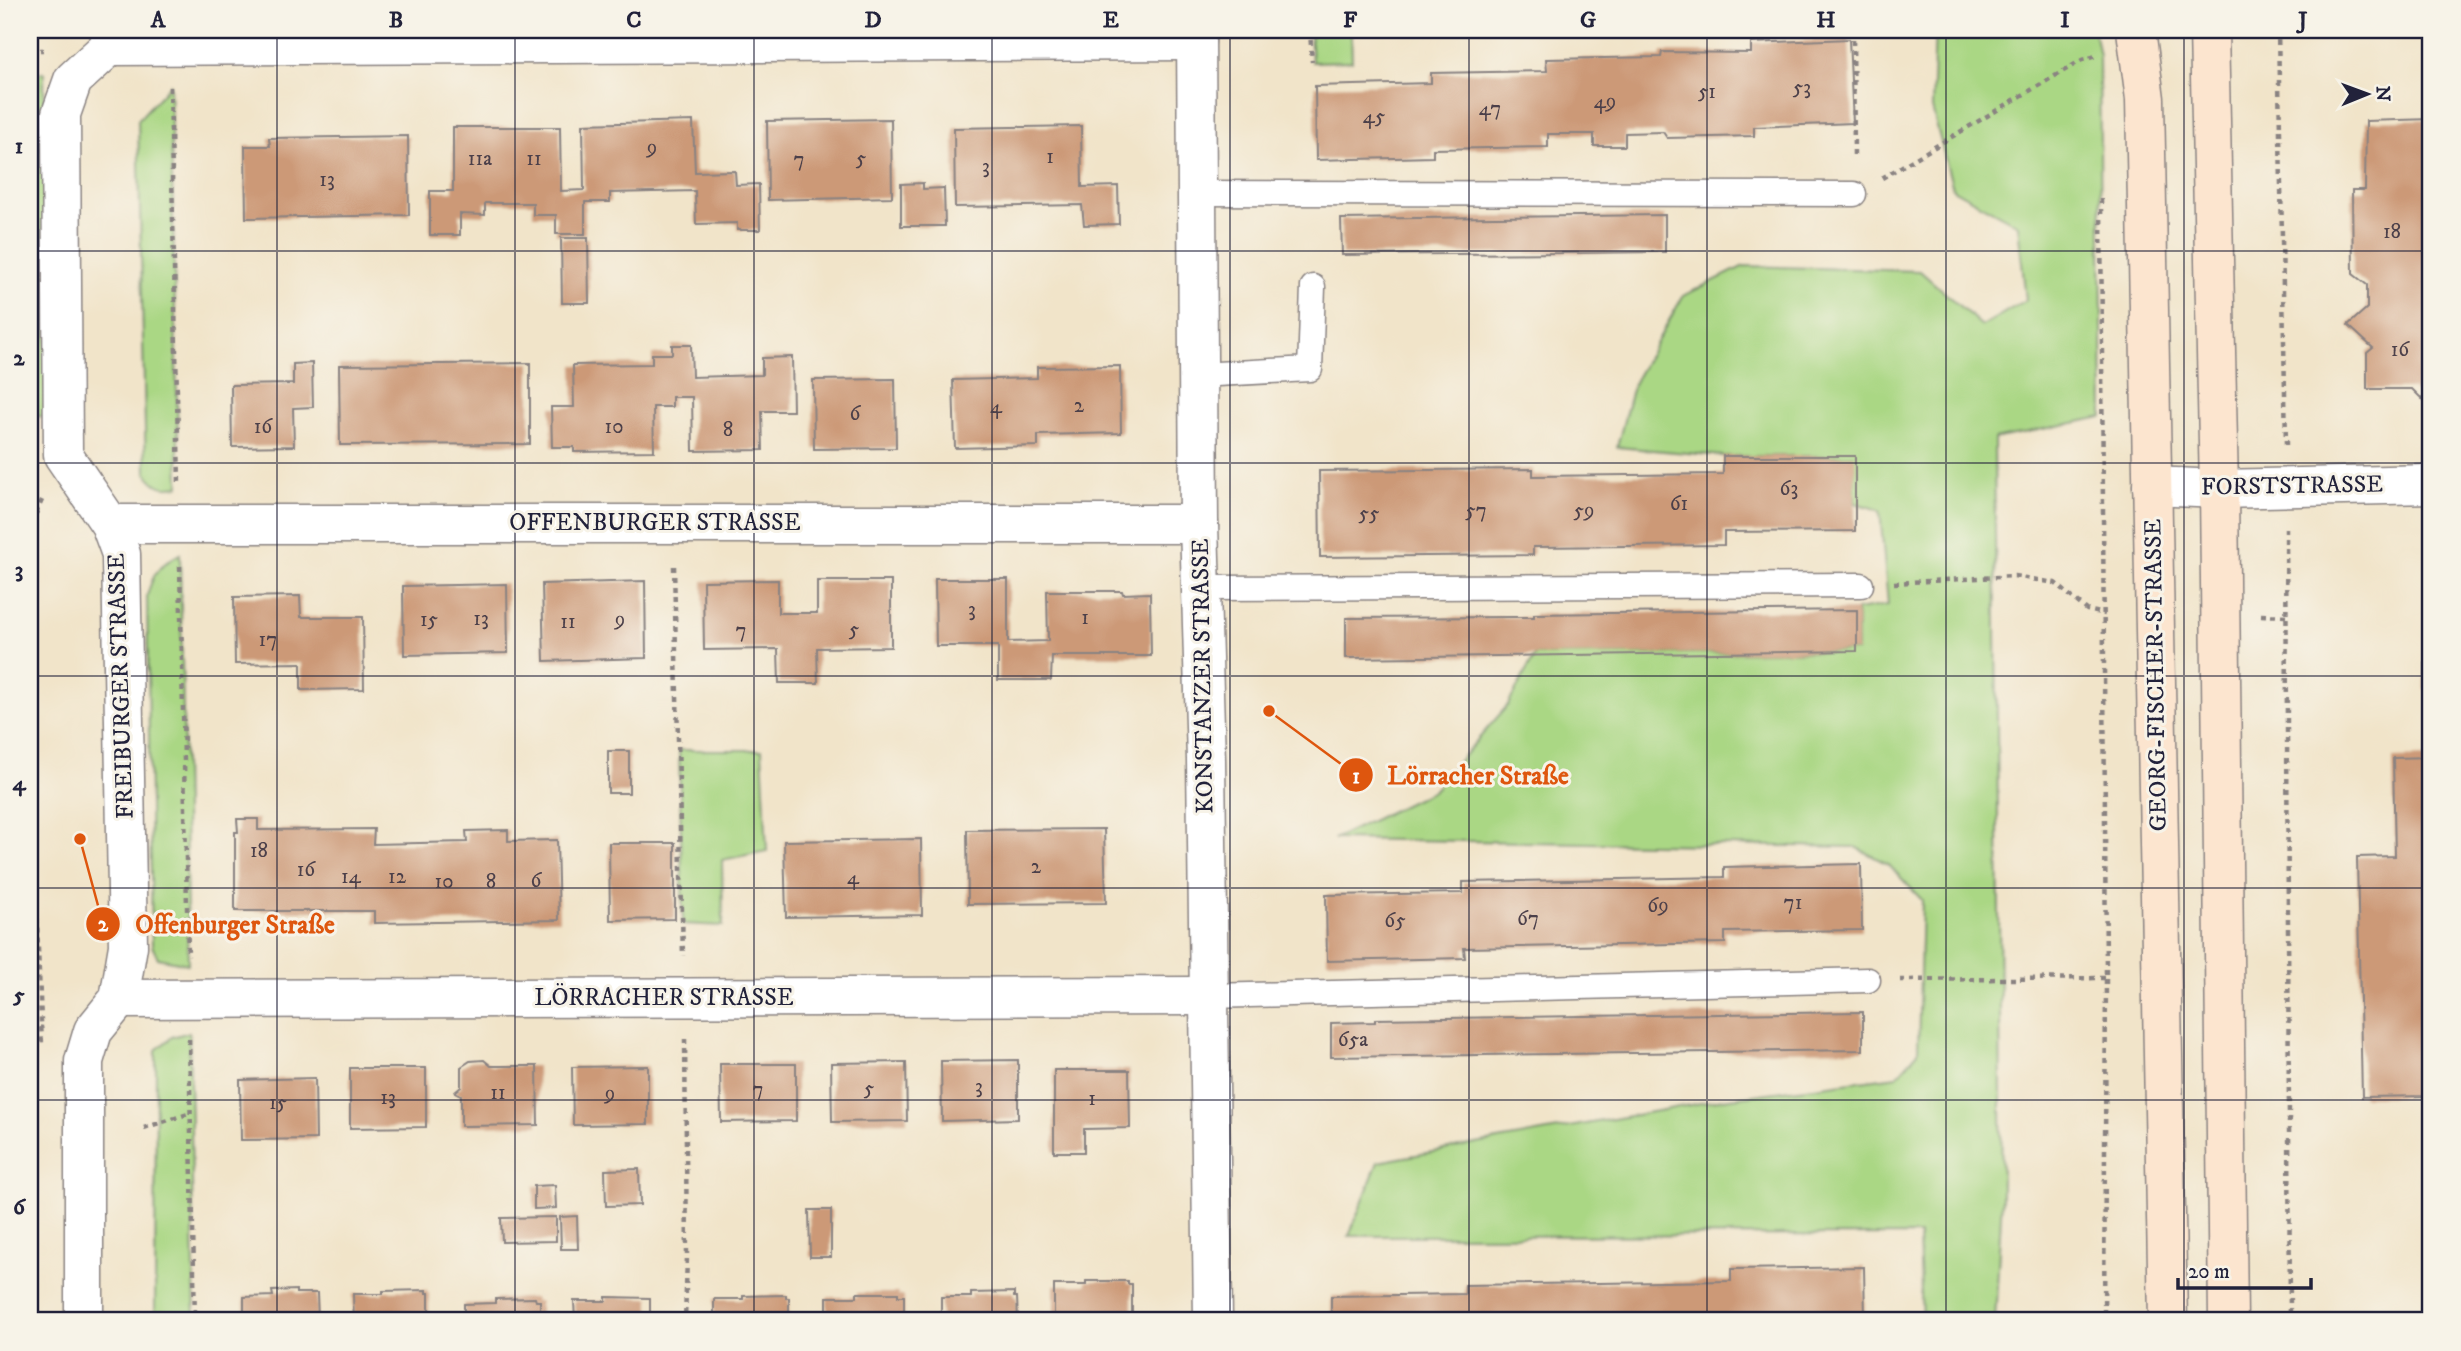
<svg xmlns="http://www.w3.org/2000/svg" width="2461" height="1351" font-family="'IM FELL DW Pica',serif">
	<rect width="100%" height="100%" fill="#f7f3e8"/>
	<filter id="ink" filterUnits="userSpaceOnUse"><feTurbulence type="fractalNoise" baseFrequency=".0143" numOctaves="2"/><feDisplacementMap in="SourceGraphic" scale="14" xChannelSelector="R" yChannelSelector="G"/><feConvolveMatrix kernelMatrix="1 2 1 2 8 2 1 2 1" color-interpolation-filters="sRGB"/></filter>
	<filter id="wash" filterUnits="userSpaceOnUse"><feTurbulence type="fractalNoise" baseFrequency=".00686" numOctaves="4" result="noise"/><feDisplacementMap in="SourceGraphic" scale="28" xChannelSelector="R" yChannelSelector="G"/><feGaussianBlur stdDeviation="1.57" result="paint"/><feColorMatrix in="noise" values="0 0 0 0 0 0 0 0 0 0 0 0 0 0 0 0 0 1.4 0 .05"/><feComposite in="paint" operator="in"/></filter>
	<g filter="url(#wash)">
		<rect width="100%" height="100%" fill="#f1e4c9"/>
		<g fill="#aad784" stroke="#667c60" stroke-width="2">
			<path d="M1310,30H1351L1352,61L1312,62Z"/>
			<path d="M1935,30H2094L2099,56L2103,417L1994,439L2002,1198L1995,1321H1922L1919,1235L1349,1236L1378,1162L1723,1099L1897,1076L1918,1052L1922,900L1888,864L1855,847L1334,839L1433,791L1508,705L1535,655L1857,651V610L1888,605L1880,510L1855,503L1854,456H1723L1617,447L1634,382L1683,296L1744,266L1920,271L1982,326L2026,300L2018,225L1953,189L1932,108Z"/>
			<path d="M30,73H44L48,410L43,417L34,415L31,408Z"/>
			<path d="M170,85L179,486C162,489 156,487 146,473L138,120Z"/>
			<path d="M180,554L188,964L158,958L152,946L147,596C153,573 159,565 180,554Z"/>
			<path d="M679,750H762L767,851L722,860L723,926L683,924Z"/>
			<path d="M189,1032L195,1321H155L156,1050L172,1037Z"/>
		</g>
		<g id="blocks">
			<g fill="#c97">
				<path d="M1849,39L1853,123L1754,127V136L1667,138L1663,132L1625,133V146H1594V134H1548V147L1433,149V157L1316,160L1315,86L1431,83V73L1547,71L1546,59L1661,57L1662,52L1751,53V43Z"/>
				<path d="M891,119L892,197L768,200L767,121Z"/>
				<path d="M2431,119V403H2426L2412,389H2367V353L2373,348L2348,325L2367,308V285L2353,274L2352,190H2365L2366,121Z"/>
				<path d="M693,121L695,172L735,171L736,185L759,184L760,230H737V223L696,224L695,191L610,193V202H585V234H556V215H533V203H485V215L460,214V235H430V191H453V127H560L561,191L584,190L583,124Z"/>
				<path d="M1081,126L1082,187L1118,186L1119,224L1084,225L1082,205L955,207L954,128Z"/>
				<path d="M408,136L409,215L246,218L245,146H270L269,138Z"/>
				<path d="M923,183V189L944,188L945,226H901V184Z"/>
				<path d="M1665,215V252L1342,255L1341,219Z"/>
				<path d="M561,238H588L589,303H562Z"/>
				<path d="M672,345H691L692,377L762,375V358L792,357L793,411H762L763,450L693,451L692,397H672V407H653L654,451L574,452V447H552L551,407H574L573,365L652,364V354H672Z"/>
				<path d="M312,363L313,407L293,408L294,446L232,447L231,385L293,384V364Z"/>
				<path d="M530,363V444L340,445L339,365Z"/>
				<path d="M1120,366L1121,433L1038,435V446L955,448L953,380L1037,378V367Z"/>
				<path d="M895,379L896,448L814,449L813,380Z"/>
				<path d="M1723,456H1855V531L1724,532V545L1533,547V555L1320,557L1319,471L1533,469V476L1723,474Z"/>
				<path d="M935,579H1008V642L1048,641L1047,591H1122L1123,594L1150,593L1151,656H1052L1051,680H998V646H936Z"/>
				<path d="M778,580V613H817V581H891V647L817,648L818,683H779L778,649L704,650L703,581Z"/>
				<path d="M645,581L646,658L544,661L542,584Z"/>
				<path d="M507,584L508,653L404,655L403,586Z"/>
				<path d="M300,596L301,617H363L364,689L301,690V663L235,664L234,597Z"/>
				<path d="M1857,610V651L1346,658V618L1516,617H1534V614Z"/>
				<rect x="2425" y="614" width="6" height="75"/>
				<rect x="608" y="751" width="21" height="42"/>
				<path d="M2431,757V1096L2362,1097L2357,857L2395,856L2393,758Z"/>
				<path d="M237,819H258V830L374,829L373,844L467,842L466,831L508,830V841L557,840L559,920L374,923V911H235V832H238Z"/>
				<path d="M1104,829L1106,903L968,904L967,830Z"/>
				<path d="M921,839L922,915L786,917L784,841Z"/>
				<path d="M609,843H675V919L610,920Z"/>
				<path d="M1861,864L1862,930L1725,932V943L1464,948L1465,958L1327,961L1326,895L1463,893V882L1724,877V867Z"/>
				<path d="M1863,1012V1050L1331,1057V1023L1375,1022V1019Z"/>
				<path d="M484,1060L491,1066H537L538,1125L461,1126V1095L455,1092L461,1087V1067L470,1061Z"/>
				<path d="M1018,1060V1119L942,1121L941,1061Z"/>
				<path d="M906,1062L907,1121L832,1122L831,1063Z"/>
				<path d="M720,1064H796V1121L721,1122Z"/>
				<path d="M648,1066V1124L573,1125L572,1067Z"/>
				<path d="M350,1068H426V1127L350,1128Z"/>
				<path d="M1054,1070H1129L1130,1128L1084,1129V1152H1054Z"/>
				<path d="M315,1078L316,1139L241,1140L240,1080Z"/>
				<path d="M639,1169L640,1205L606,1206L605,1170Z"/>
				<path d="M555,1185L556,1208L534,1209V1186Z"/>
				<path d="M809,1210H831V1257H810Z"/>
				<path d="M577,1216L578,1249H561L560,1217Z"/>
				<path d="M556,1217V1241L502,1242L501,1218Z"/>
				<path d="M1864,1267L1865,1321H1331V1296L1465,1294V1285L1731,1281V1269Z"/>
				<path d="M1086,1281H1128V1284H1132V1321H1054V1285H1086Z"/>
				<path d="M296,1290V1293H317L318,1321H244V1297L273,1296L272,1291Z"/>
				<path d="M427,1290V1293H429V1321H354L353,1294H383V1291Z"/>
				<path d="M1014,1292V1297H1017L1018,1321H941V1297H971V1293Z"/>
				<path d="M857,1293H898V1296H904V1321H827V1297H857Z"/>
				<path d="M786,1295V1298H789V1321H714V1299H743V1296Z"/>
				<path d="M606,1297L650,1298V1321H575L574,1301H606Z"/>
				<path d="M535,1298L536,1301H540V1321H464V1304L495,1303V1299Z"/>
			</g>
		</g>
	</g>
	<g filter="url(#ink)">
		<use href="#blocks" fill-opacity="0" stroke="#8a8382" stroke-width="2"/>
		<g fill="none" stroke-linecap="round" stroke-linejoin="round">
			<defs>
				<g id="lane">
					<path d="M1196,193L1854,194"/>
					<path d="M1198,375L1310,369L1313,287"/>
					<path d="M1201,588L1861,585"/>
					<path d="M1209,996L1868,980"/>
				</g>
				<g id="street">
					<path d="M1196,30L1199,524L1206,760L1213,1321"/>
					<path d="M110,46L1196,41"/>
					<path d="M2152,486L2219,489L2431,484"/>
					<path d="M110,524H1199"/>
					<path d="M119,999L1209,996"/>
					<path d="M84,1321V1061L93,1031L119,999L128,946L121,554L110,524L63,455L61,114L73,80L110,46V30"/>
				</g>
				<g id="secondary">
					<path d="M2136,30L2145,99L2168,1321"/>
					<path d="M2209,30L2219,489L2228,1321"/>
				</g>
			</defs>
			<use href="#lane" stroke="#8a8382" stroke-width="27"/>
			<use href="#street" stroke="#8a8382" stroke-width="41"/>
			<use href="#secondary" stroke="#8a8382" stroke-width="41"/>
			<g stroke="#8a8382" stroke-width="4.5" stroke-dasharray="5 5" stroke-linecap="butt">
				<path d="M1310,30L1312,62"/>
				<path d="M1853,30L1854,158"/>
				<path d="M2278,30L2286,445"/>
				<path d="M30,50H43"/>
				<path d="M170,87L179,484"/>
				<path d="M1882,178L2082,60L2096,56"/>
				<path d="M2101,199L2106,978L2104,1321"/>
				<path d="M31,486V523"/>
				<path d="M42,500L31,525L30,754L42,1045"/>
				<path d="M2286,528L2290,1321"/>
				<path d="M180,566L188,956"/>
				<path d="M674,566L683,956"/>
				<path d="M1894,583L2014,576L2055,583L2087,610L2105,614"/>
				<path d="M2261,615L2287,616"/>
				<path d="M1900,980L2106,978"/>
				<path d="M30,1026L43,1028"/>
				<path d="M189,1039L195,1321"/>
				<path d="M685,1039L687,1256L685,1321"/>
				<path d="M144,1128L191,1113"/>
			</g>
			<use href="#lane" stroke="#fff" stroke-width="24"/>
			<use href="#street" stroke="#fff" stroke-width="38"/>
			<use href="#secondary" stroke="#fce5cf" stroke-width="38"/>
		</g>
	</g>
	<path fill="none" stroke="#22223b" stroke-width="2" stroke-opacity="0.55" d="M277,30V1321M515,30V1321M754,30V1321M992,30V1321M1230,30V1321M1469,30V1321M1707,30V1321M1946,30V1321M2184,30V1321M30,251H2431M30,463H2431M30,676H2431M30,888H2431M30,1100H2431"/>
	<g text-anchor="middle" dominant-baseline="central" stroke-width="6" stroke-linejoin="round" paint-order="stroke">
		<g font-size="21" fill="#4c404a">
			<text x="1802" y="88">53</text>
			<text x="1707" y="92">51</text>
			<text x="1605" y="102">49</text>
			<text x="1490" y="109">47</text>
			<text x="1374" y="117">45</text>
			<text x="652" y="148">9</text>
			<text x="1050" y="157">1</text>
			<text x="480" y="159">11a</text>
			<text x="534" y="159">11</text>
			<text x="861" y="159">5</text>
			<text x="799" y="160">7</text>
			<text x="986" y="167">3</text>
			<text x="327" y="180">13</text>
			<text x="2392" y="232">18</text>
			<text x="2400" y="350">16</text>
			<text x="1079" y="406">2</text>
			<text x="996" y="407">4</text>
			<text x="855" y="414">6</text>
			<text x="263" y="427">16</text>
			<text x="614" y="427">10</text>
			<text x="728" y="430">8</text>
			<text x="1789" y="489">63</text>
			<text x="1679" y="504">61</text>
			<text x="1476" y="511">57</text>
			<text x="1584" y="511">59</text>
			<text x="1369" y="514">55</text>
			<text x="972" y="610">3</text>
			<text x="1085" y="618">1</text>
			<text x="481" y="619">13</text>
			<text x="429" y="620">15</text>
			<text x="620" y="620">9</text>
			<text x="568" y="622">11</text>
			<text x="854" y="630">5</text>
			<text x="741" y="631">7</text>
			<text x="268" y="640">17</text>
			<text x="259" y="851">18</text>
			<text x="1036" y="867">2</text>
			<text x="306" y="870">16</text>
			<text x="351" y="877">14</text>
			<text x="397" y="877">12</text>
			<text x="853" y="878">4</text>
			<text x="536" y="881">6</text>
			<text x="444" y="882">10</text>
			<text x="491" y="882">8</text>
			<text x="1793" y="903">71</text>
			<text x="1658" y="906">69</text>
			<text x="1528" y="919">67</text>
			<text x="1395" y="921">65</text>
			<text x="1353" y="1040">65a</text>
			<text x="979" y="1087">3</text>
			<text x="869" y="1089">5</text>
			<text x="758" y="1090">7</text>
			<text x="498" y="1093">11</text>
			<text x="610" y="1094">9</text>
			<text x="388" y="1098">13</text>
			<text x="1092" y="1099">1</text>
			<text x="278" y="1103">15</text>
		</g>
		<g font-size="24" fill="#22223b" stroke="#f7f3e8">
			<text transform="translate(2292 486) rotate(-1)">FORSTSTRASSE</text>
			<text x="655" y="523">OFFENBURGER STRASSE</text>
			<text transform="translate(2156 675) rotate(-91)">GEORG-FISCHER-STRASSE</text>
			<text transform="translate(1203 676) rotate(-91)">KONSTANZER STRASSE</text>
			<text transform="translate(121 686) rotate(-92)">FREIBURGER STRASSE</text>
			<text x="664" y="998">LÖRRACHER STRASSE</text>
		</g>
	</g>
	<path fill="none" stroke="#de560e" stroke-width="2.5" d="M1269 711L1356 775M80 839L103 924"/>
	<g fill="#de560e" stroke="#f7f3e8" stroke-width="2.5">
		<circle cx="1269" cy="711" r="7"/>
		<circle cx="80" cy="839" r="7"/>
		<circle cx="1356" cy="775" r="18"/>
		<circle cx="103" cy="924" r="18"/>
	</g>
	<g font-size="21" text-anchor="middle" font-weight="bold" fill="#fff">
		<text x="1356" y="783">1</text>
		<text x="103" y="931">2</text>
	</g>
	<g font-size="26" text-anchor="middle" font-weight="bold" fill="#de560e" stroke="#f7f3e8" stroke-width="6" stroke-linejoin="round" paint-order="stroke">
		<text x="1478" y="784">Lörracher Straße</text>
		<text x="235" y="933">Offenburger Straße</text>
	</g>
	<rect width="2461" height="1351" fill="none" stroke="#f7f3e8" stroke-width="77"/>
	<g transform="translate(2367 94) rotate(89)" stroke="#f7f3e8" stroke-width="5" paint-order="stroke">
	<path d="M0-5L12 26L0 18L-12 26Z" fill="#22223b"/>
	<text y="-10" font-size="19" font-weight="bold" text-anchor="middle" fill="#22223b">N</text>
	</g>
	<path d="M2178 1278v10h133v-10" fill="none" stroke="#22223b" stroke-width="3.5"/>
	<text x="2188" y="1278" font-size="21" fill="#22223b" stroke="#f7f3e8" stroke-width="5" paint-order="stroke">20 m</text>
	<rect x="38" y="38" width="2384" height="1274" fill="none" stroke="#22223b" stroke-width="2.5"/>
	<g font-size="23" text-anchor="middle" font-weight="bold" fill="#22223b">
		<text x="158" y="27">A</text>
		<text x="396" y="27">B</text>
		<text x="634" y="27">C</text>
		<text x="873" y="27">D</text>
		<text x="1111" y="27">E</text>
		<text x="1350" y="27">F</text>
		<text x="1588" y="27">G</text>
		<text x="1826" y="27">H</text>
		<text x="2065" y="27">I</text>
		<text x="2303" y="27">J</text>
		<text x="19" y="153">1</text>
		<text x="19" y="365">2</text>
		<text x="19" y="577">3</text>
		<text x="19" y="790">4</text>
		<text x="19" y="1002">5</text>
		<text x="19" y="1214">6</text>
	</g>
</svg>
